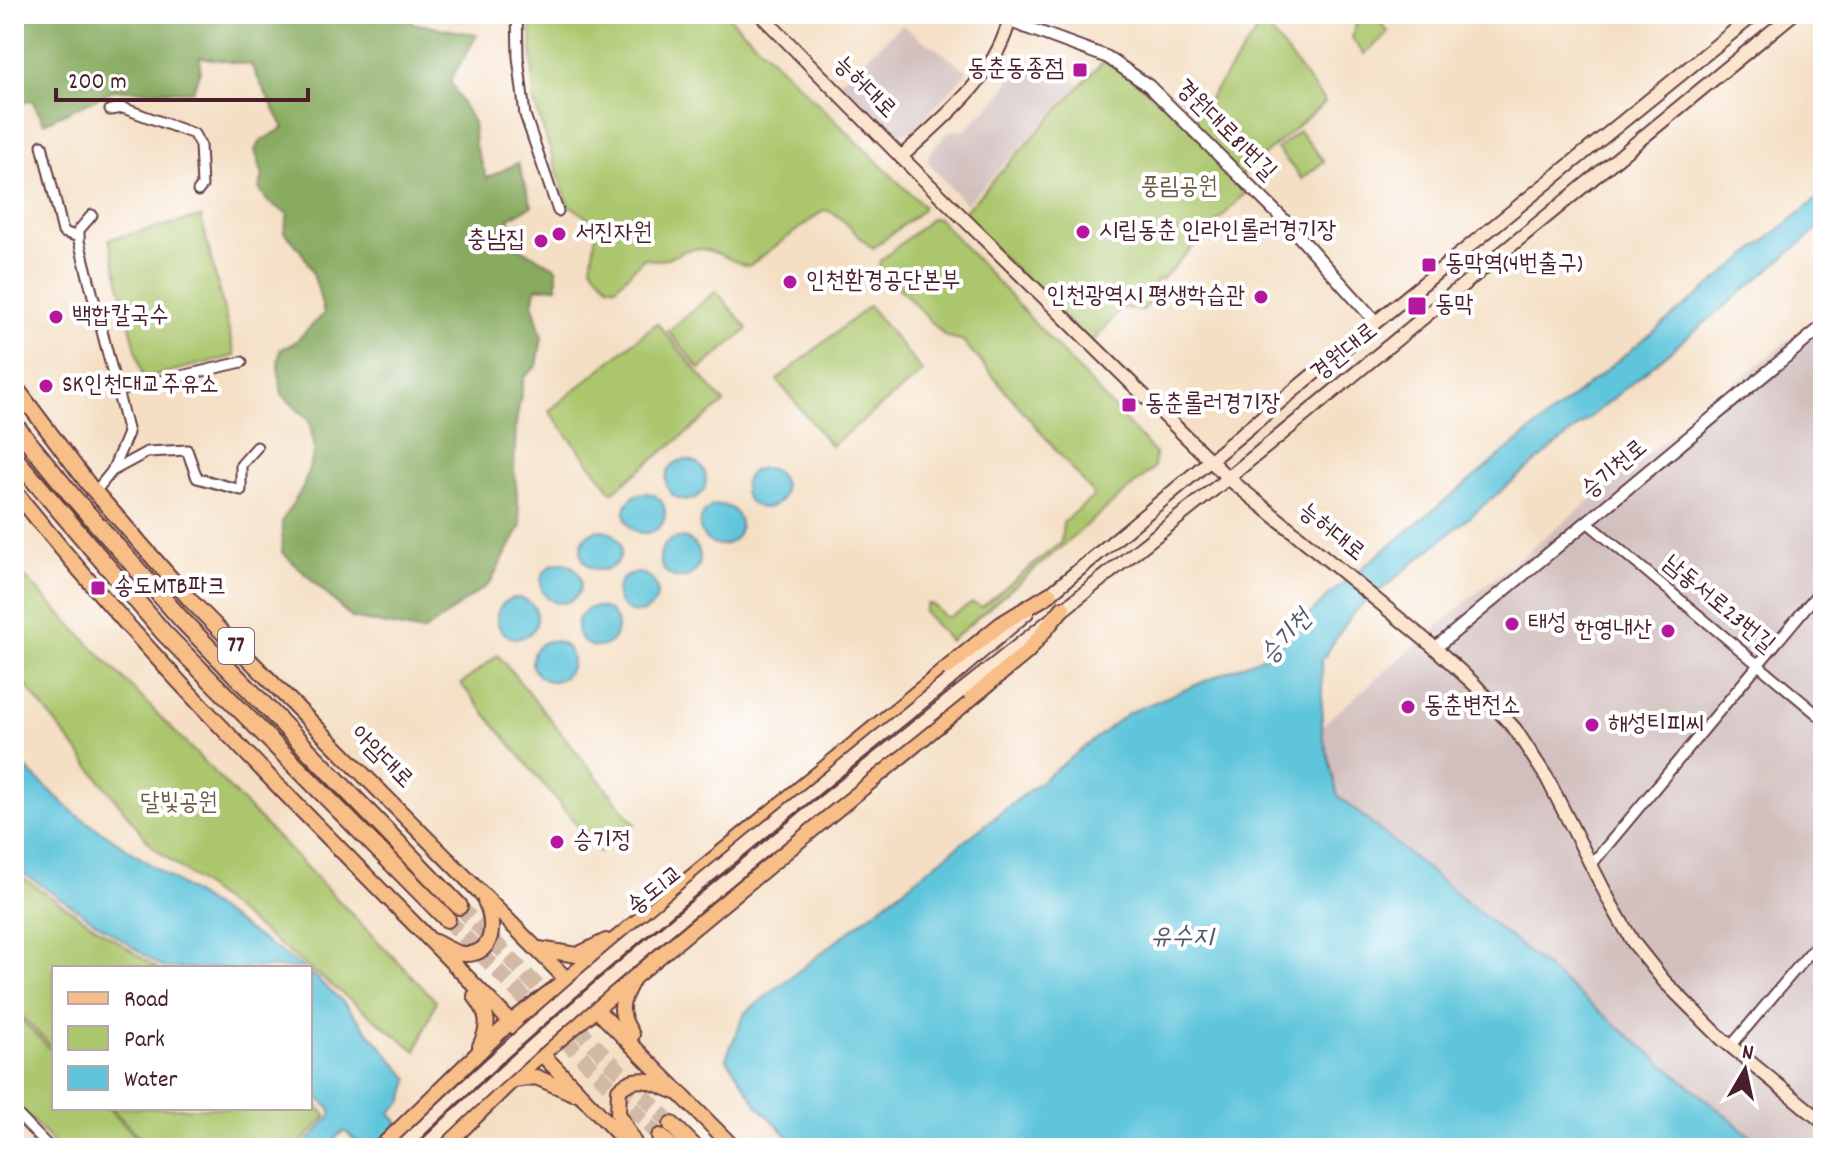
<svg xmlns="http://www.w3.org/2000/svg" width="1837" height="1162" font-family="Dekko,'Poor Story',sans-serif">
	<rect width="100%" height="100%" fill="#fff"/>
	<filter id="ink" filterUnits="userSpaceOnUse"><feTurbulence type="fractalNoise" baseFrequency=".0125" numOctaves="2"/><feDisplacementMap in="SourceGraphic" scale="16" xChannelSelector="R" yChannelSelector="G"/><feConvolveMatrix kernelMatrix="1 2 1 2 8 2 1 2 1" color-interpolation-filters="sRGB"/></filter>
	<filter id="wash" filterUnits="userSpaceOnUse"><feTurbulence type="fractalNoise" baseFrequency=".006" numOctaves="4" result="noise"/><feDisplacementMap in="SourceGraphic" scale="32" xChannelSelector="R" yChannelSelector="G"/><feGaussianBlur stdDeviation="1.8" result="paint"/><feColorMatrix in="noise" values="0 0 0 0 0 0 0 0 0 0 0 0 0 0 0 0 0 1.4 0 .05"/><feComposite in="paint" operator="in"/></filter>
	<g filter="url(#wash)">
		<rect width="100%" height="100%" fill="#f4dfc4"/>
		<g fill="#d1bfbd">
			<path d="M902,25L968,71L914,130L897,134L886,132L837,84Z"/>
			<path d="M1021,58L1066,72L1079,85L966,204L928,163L929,153L951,130L964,131L1000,96Z"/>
			<path d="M1823,312V1148H831L1468,600Z"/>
		</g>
		<g fill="#abc66c" stroke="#7a724c" stroke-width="2">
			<path d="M530,14H726L923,206L921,211L873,248C857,239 842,212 824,210L749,266C732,263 718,250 700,249C679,246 673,266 644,258L616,287L608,285L591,267L597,225L568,204L534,102Z"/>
			<path d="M1269,14H1277L1268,28L1325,102L1240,176L1251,187L1162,279L1155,281L1150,301L1143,311L1126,308L1120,310L1091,344L961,215L1107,57L1190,126Z"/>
			<path d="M1368,14H1373L1389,33L1364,54L1352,39L1356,24Z"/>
			<path d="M1299,131L1324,161L1302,179L1277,149Z"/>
			<path d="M201,217L235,356L143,378L109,239Z"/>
			<path d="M932,218H938L1155,453L1154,468L950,641L924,612L927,604H932L945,617L952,616L972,603L982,607L1061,542L1063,523L1093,497L1092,492L963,341L945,336L879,267L881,260Z"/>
			<path d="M716,291L748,329L700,369L668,331Z"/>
			<path d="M869,306L923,372L831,446L777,380Z"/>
			<path d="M657,323L724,403L612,492L549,411Z"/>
			<path d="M14,566L436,1001L416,1051L152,846L14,670Z"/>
			<path d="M498,655L635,824L599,852L461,684Z"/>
			<path d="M14,872L157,968H54V1049L14,1008Z"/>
			<path d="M14,1012L54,1053V1108H108L147,1148H58L14,1101Z"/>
			<path d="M310,1098L327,1116L295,1148H150L111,1108H310Z"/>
		</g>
		<path fill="#88ab60" stroke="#696546" stroke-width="2" d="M14,14H405L413,23L477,35L450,81L473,123L475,146L487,178L518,163L532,206L509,218L517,247L557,268V287L536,288L533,305L542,337L537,366L524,377L516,423L514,469L521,526L490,583L423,632L352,618L282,552V521L303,487L315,450L309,420L282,395L278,366L280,350L294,343L324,314C316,278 311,258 284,232L288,214L268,202L259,188L263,176L255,150L262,140L284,128L251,65L200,57V70L193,91L114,90L44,123L32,100L14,105Z"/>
		<g fill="#5ec5db" stroke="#547283" stroke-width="2">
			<path d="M1823,194V225L1353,613L1322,660V732L1338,796L1765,1148H800L759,1107L726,1058L745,1013L1128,713L1270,654L1330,594Z"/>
			<circle cx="686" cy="480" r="20"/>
			<circle cx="764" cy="488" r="20"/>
			<circle cx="645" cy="513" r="20"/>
			<circle cx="720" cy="525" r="20"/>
			<circle cx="601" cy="550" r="20"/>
			<circle cx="680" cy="558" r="20"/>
			<circle cx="561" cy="583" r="20"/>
			<circle cx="637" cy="593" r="20"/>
			<circle cx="517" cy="618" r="20"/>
			<circle cx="597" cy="627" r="20"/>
			<circle cx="552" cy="661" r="20"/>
			<path d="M14,757L74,813L304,968H164L14,867Z"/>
			<path d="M310,973L342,1001L409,1079L403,1101L390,1113L418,1148H364L346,1132H342L325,1148H301L331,1116V1110L310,1089Z"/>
		</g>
	</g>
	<g filter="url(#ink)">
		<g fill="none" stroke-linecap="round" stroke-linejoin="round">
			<g stroke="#d2b9a5" stroke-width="16" stroke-dasharray="16 8" stroke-linecap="butt">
				<path d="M459,906L672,1125"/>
				<path d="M447,919L660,1137"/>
			</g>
			<defs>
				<g id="minor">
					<path d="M517,14L518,57L525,115L558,211"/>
					<path d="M110,110L123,108L194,134L200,145L202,186L198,191"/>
					<path d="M42,145L63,232L79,237"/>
					<path d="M92,215L79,230V241L128,433L112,471"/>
					<path d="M117,391L242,362"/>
					<path d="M95,492L112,471L147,452L187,450L197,478L241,490V465L257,447"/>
					<path d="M1587,522L1823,719"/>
					<path d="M1591,865L1823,587"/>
					<path d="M1731,1046L1823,937"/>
					<path d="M14,1111L50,1148"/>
				</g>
				<g id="tertiary">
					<path d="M1009,21L1107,57L1149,86L1286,222L1376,322"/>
					<path d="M1435,648L1823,326"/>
				</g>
				<g id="secondary">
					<path d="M760,14L901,157L1228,478L1435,648L1474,684L1515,729L1547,778L1611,904L1633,942L1664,981L1722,1039L1823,1122"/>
					<path d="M901,157C946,115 997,77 1011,14"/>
					<path d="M1044,599L1376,322L1755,14"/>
					<path d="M949,680L1027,613"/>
					<path d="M960,692L1228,478L1793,14"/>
				</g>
				<g id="primary">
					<path d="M14,385L89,485L191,601L734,1148"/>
					<path d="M14,490C201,727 427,927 631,1148"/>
					<path d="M435,942C444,946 455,954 465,954C496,955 495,920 485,901"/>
					<path d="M539,949L577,955L606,941"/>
					<path d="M475,996C489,1014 490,1026 480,1046"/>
					<path d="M632,1035C618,1012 619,1004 632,981"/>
					<path d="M513,1080L536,1077L573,1093"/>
					<path d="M635,1145L618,1113L619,1090C637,1071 656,1084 676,1092"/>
					<path d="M380,1148L506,1026L567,979L1001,624L1050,594"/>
					<path d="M443,1148L527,1066L1027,652L1063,608"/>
				</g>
				<g id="trunk">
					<path d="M14,424L74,498L181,619L459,906"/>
					<path d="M14,457L164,633L447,919"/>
					<path d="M672,1125L695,1148"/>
					<path d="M660,1137L672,1148"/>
				</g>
			</defs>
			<use href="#minor" stroke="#643c42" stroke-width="13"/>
			<use href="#tertiary" stroke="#643c42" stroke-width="15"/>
			<use href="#secondary" stroke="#643c42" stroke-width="16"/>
			<use href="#primary" stroke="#643c42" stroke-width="18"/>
			<use href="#trunk" stroke="#643c42" stroke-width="20"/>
			<use href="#minor" stroke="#fff" stroke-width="9"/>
			<use href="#tertiary" stroke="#fff" stroke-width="11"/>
			<use href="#secondary" stroke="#fce5cf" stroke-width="12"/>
			<use href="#primary" stroke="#f7be87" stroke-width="14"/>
			<use href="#trunk" stroke="#f7be87" stroke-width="16"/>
			<defs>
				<g id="secondary-bridge">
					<path d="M401,1148C573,980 763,832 949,680"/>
					<path d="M423,1148C592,984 777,840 960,692"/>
				</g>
			</defs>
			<use href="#secondary-bridge" stroke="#643c42" stroke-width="16" stroke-linecap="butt"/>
			<use href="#secondary-bridge" stroke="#fce5cf" stroke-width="12"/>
		</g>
	</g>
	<g fill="#b5179e" stroke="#fff" stroke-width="3">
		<rect x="1072" y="62" width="16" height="16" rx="4"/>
		<circle cx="1083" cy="232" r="8"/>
		<circle cx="559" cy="234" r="8"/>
		<circle cx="541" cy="241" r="8"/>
		<rect x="1421" y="257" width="16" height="16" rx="4"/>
		<circle cx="790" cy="282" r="8"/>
		<circle cx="1261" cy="297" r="8"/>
		<rect x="1407" y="296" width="20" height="20" rx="4"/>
		<circle cx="56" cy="317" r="8"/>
		<circle cx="46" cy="386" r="8"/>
		<rect x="1121" y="397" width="16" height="16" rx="4"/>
		<rect x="90" y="580" width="16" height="16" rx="4"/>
		<circle cx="1512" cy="624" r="8"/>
		<circle cx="1668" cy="631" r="8"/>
		<circle cx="1408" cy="707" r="8"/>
		<circle cx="1592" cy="725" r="8"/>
		<circle cx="557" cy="842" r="8"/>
	</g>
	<g text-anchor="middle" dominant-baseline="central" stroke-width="8" stroke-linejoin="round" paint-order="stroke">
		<rect fill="#fff" stroke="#80626b" stroke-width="2" x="218" y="628" width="36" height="36" rx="6"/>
		<g font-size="22" font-weight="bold" fill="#4a1f2b">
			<text x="236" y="646">77</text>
		</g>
		<g font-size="24" fill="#4a1f2b" stroke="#fff" text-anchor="start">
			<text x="1064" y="70" text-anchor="end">동춘동종점</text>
			<text x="1099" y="232">시립동춘 인라인롤러경기장</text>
			<text x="575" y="234">서진자원</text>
			<text x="525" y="241" text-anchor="end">충남집</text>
			<text x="1445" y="265">동막역(4번출구)</text>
			<text x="806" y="282">인천환경공단본부</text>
			<text x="1245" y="297" text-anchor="end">인천광역시 평생학습관</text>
			<text x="1435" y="306">동막</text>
			<text x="72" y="317">백합칼국수</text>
			<text x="62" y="386">SK인천대교주유소</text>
			<text x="1145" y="405">동춘롤러경기장</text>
			<text x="114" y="588">송도MTB파크</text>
			<text x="1528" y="624">태성</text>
			<text x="1652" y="631" text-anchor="end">한영내산</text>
			<text x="1424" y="707">동춘변전소</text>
			<text x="1608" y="725">해성티피씨</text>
			<text x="573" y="842">승기정</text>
		</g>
		<g font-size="24" fill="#4a1f2b" stroke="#fff">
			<text transform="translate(864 88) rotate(45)">능허대로</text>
			<text transform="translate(1225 131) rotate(45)">경원대로81번길</text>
			<text transform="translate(1345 353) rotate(-39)">경원대로</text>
			<text transform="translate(1615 470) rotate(-40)">승기천로</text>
			<text transform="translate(1331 533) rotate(39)">능허대로</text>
			<text transform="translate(1718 605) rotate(40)">남동서로23번길</text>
			<text transform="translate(381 758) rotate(45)">아암대로</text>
			<text transform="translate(656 891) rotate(-39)">송도1교</text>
		</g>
		<g font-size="24" fill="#6c5942" stroke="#fff">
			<text x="1179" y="188">풍림공원</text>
			<text x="179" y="804">달빛공원</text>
		</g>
		<g font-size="26" font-style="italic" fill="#515969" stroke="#fff">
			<text transform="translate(1287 638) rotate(-48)">승기천</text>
			<text x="1182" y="938">유수지</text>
		</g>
	</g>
	<rect width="1837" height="1162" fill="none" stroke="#fff" stroke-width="48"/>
	<rect x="52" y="966" width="260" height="144" fill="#ffffff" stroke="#b7a5aa" stroke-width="2"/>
	<rect x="68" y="992" width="40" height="12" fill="#f7be87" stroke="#b7a5aa" stroke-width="2"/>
	<text x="124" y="1006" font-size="24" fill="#4a1f2b">Road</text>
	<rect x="68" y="1026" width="40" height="24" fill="#abc66c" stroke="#b7a5aa" stroke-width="2"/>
	<text x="124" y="1046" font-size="24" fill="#4a1f2b">Park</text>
	<rect x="68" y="1066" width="40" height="24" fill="#5ec5db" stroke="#b7a5aa" stroke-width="2"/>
	<text x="124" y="1086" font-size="24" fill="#4a1f2b">Water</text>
	<g transform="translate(1745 1070) rotate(9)" stroke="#ffffff" stroke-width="6" paint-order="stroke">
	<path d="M0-6L14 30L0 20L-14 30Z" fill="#4a1f2b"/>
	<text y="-12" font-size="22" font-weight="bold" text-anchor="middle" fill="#4a1f2b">N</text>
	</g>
	<path d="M56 88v12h252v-12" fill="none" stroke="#4a1f2b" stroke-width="4"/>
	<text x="68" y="88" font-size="24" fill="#4a1f2b" stroke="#ffffff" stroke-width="6" paint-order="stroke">200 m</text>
</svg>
